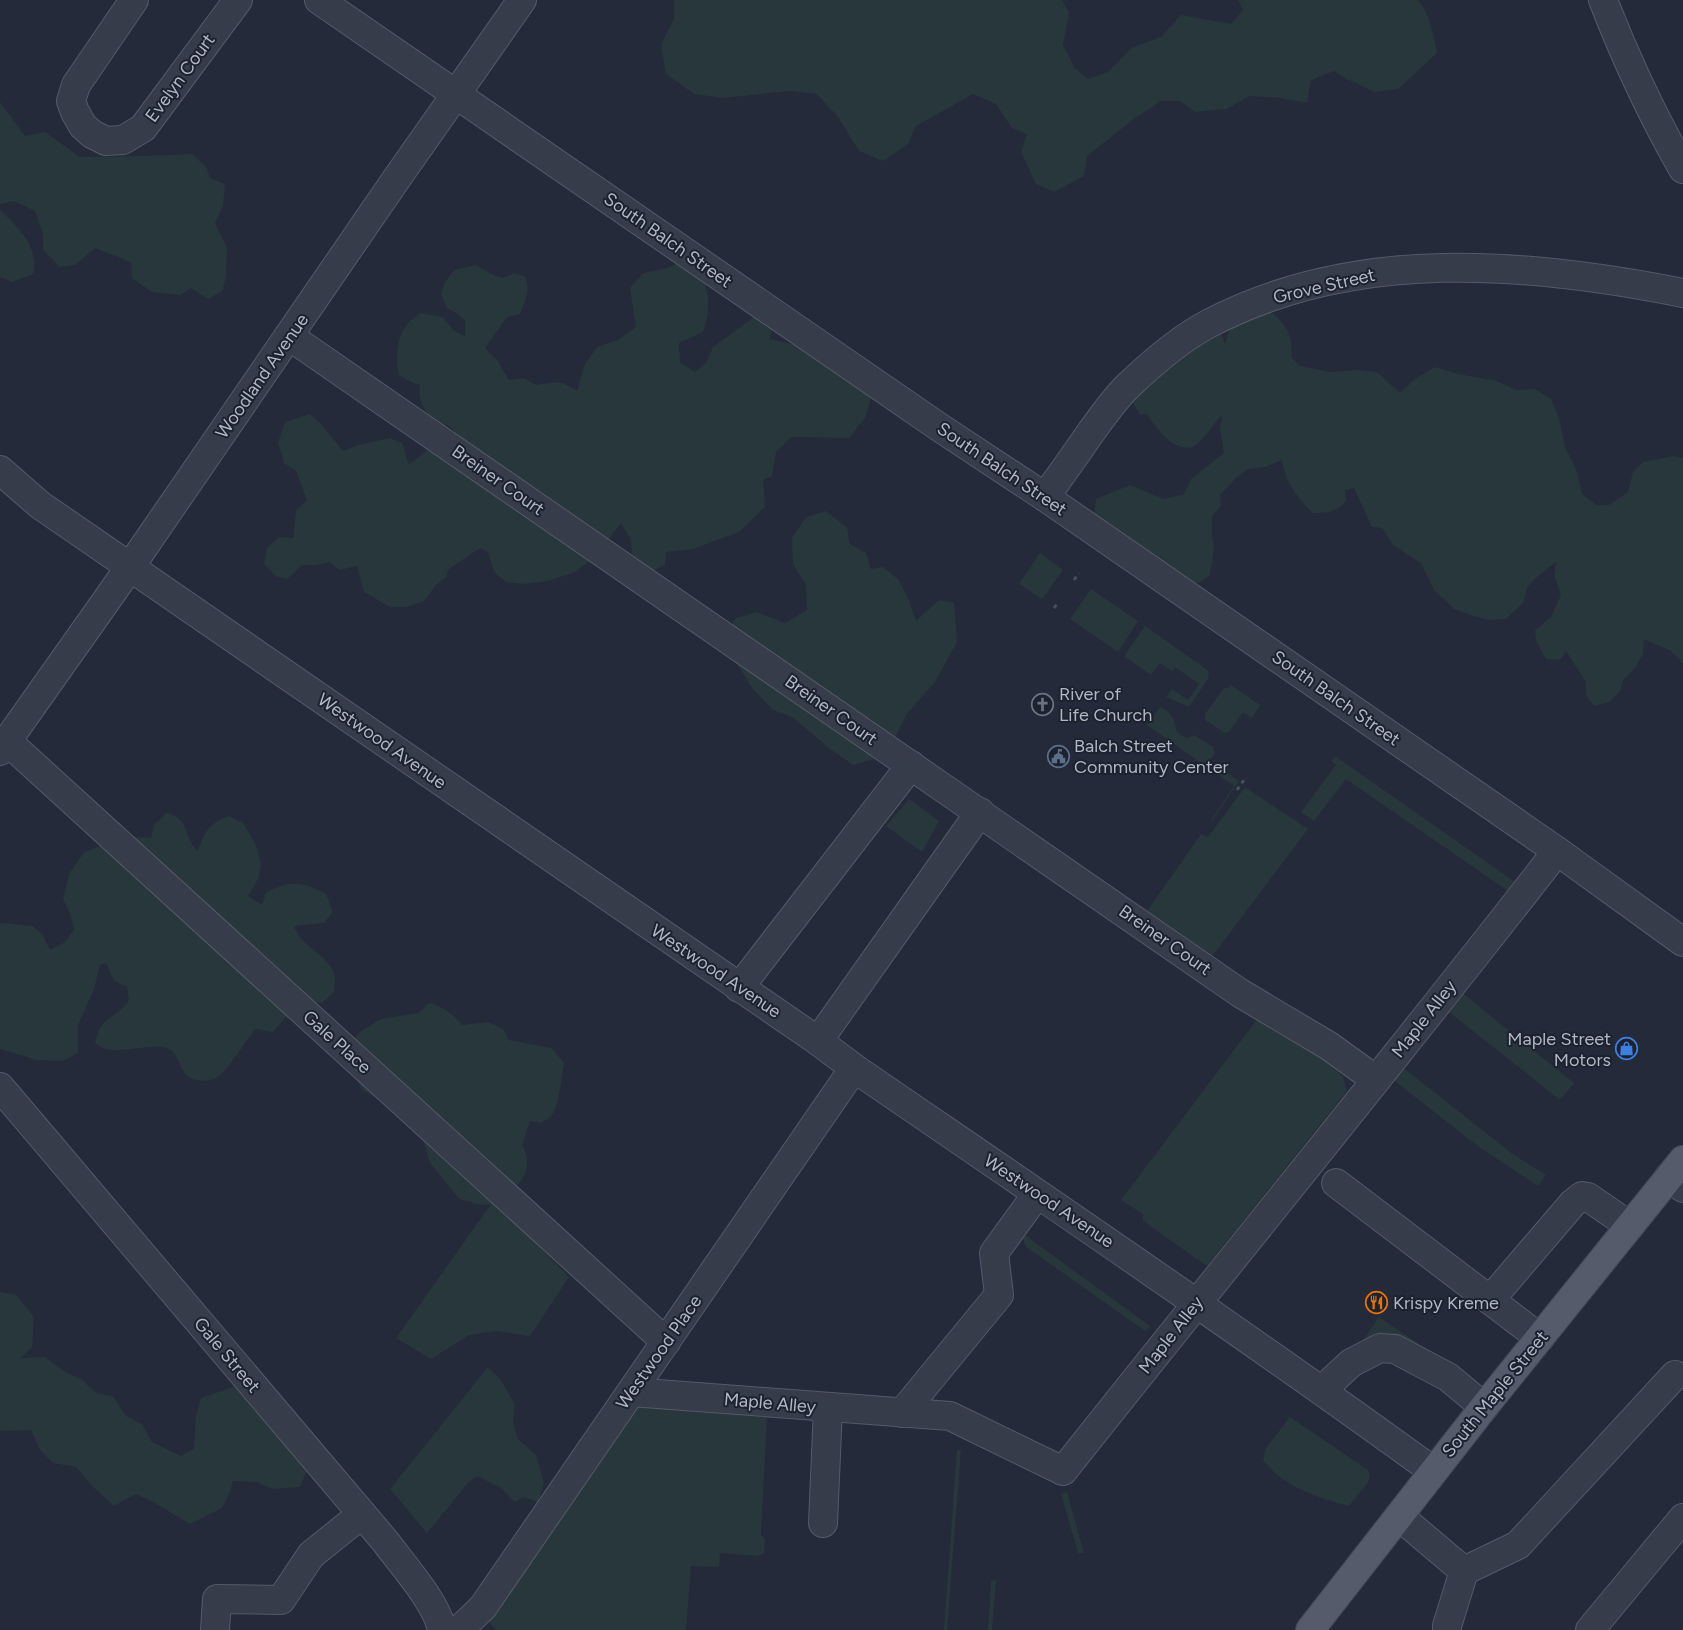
<svg xmlns="http://www.w3.org/2000/svg" width="1683" height="1630" font-family="Figtree,sans-serif">
	<rect width="100%" height="100%" fill="#242a39"/>
	<g fill="#27373b">
		<path d="M674,0H1062L1069,13L1063,45L1074,67L1088,79L1108,72L1131,48L1161,37L1181,15L1231,24L1243,10L1238,0H1418C1430,14 1434,36 1437,53L1398,89L1374,92L1352,81L1348,80L1334,71L1311,80L1307,103L1280,98L1250,96L1226,109L1195,112L1180,101H1161L1134,119L1087,156L1084,176L1054,192L1036,184L1021,152L1027,134L1012,128L996,104L973,94L916,126L908,144L883,161L859,151L838,117L817,94L789,91L723,98L694,94L666,74L661,45L674,19Z"/>
		<path d="M0,102L25,136L45,132L80,157L143,156L192,154L206,167L210,178L225,184L223,206L215,223L227,247L226,277L222,291L208,299L191,288L180,295L152,292L132,278L131,262L95,248L75,265L59,267L43,249V234L35,211L14,201L0,204Z"/>
		<path d="M0,210C18,227 40,248 33,274L12,282L0,277Z"/>
		<path d="M680,262L702,273C709,294 711,310 703,332L679,343L680,363L695,372L706,363L713,347L757,315L769,319L772,330L769,339L813,348L872,396L865,418L849,438L791,437L776,452L772,476L763,480L765,507L739,532L693,549L666,552L665,565L645,574L632,563L631,540L621,523L595,557L575,572L548,581L524,584L506,582L494,572L488,552L480,548L449,569L446,577L436,585L424,601L407,607H390L364,592L357,566L339,570L330,562L317,565H302L287,579L275,576L264,564L267,548L279,537L293,538L296,510L307,500L296,471L284,463L278,443L285,422L310,414L319,422L343,451L358,445L390,438L402,443L409,465L436,443L457,434C449,424 448,427 438,421C423,412 418,402 420,385L411,382L399,375C395,361 397,335 407,324C410,320 416,317 420,313L443,317L454,331L465,336V321L459,315L447,308L441,294L445,282L454,270L476,265L493,275L503,278L514,273L524,276C532,289 525,300 520,314L507,317L485,348L497,360L509,380L524,378L536,385L556,382L563,383L577,391L585,364L597,347L618,340L636,327L630,288L643,273L667,268Z"/>
		<path d="M1265,307C1284,322 1294,332 1291,357L1300,366L1330,372L1358,370L1377,372L1400,393L1415,379L1435,367L1458,374L1497,381L1516,390L1535,389L1551,399L1559,418L1565,447L1576,469L1582,494L1596,505H1609L1628,492L1633,472L1643,462L1674,456L1683,458V664L1671,651L1644,639L1643,654L1635,668L1623,680L1620,691L1609,702L1594,706L1586,695V682L1566,651L1560,660L1546,659L1536,641L1535,630L1551,617L1561,595L1554,575L1556,562L1537,577L1528,586L1523,603L1506,619L1489,620L1477,617L1454,609L1434,590L1421,563L1394,546L1382,528L1372,527L1354,488L1345,490L1346,501C1336,512 1327,513 1313,513C1296,496 1286,484 1282,460L1265,467L1248,469L1237,477L1220,495L1221,505L1212,517V536L1214,548L1210,575L1200,582L1184,587L1111,539L1094,514L1096,499L1130,485L1164,499L1184,494L1191,479L1224,453L1220,428L1222,415C1215,422 1203,441 1196,445C1178,457 1155,428 1147,414L1140,415L1130,398L1210,328L1222,336L1225,344L1231,324Z"/>
		<path d="M826,511L847,528L850,544L866,553L871,569L883,567L898,579L909,600L916,621L939,600L954,603L957,642L935,682L906,715L895,738L874,759L853,765L830,749L792,717L773,710L753,689L732,657L727,631L736,618L756,612L785,623L807,610L806,585L793,564L792,538L806,517Z"/>
		<path d="M1040,553L1063,570L1042,599L1019,584Z"/>
		<path d="M1091,589L1138,621L1118,652L1070,619Z"/>
		<path d="M1145,626L1209,671L1208,679L1189,707L1166,697L1172,689L1188,700L1199,684L1175,667L1172,671L1160,663L1151,675L1124,656Z"/>
		<path d="M1231,685L1260,705L1252,718L1243,712L1229,732L1225,733L1205,720V714L1224,688H1228Z"/>
		<path d="M1160,707C1163,709 1168,711 1170,714C1179,724 1171,734 1188,738L1194,735L1213,747L1215,753L1209,761L1239,781L1212,821L1211,820L1234,786L1147,725Z"/>
		<path d="M1335,756L1515,882L1508,891L1346,779L1314,821L1301,812L1336,765L1331,761Z"/>
		<path d="M1245,787L1308,829L1211,958L1024,833L1028,828L1147,911L1201,834L1208,837Z"/>
		<path d="M909,799L939,821L922,852L886,826Z"/>
		<path d="M167,812C170,814 175,816 178,818C189,828 186,840 198,851C204,833 210,822 229,816L243,823L256,845L261,865L258,879L248,896L262,905L266,893C290,880 302,881 326,894L333,912L324,923L294,926C301,947 326,953 334,973C336,978 334,987 334,992L322,1003C316,1003 307,1001 302,1003C293,1006 280,1025 273,1032L256,1029C245,1040 225,1078 211,1080C172,1086 186,1050 163,1047C149,1045 116,1053 105,1049C102,1048 98,1045 95,1043C100,1015 117,1019 129,1000L127,987L114,981L106,963L100,965L94,989L78,1025V1053L62,1061L37,1060L0,1049V923L33,926L42,934L50,950L65,942L74,929L70,914L63,899L69,874L84,852L106,844L117,848L138,837L151,838L154,825Z"/>
		<path d="M1460,991L1574,1083L1560,1100L1445,1009Z"/>
		<path d="M429,1003C444,1007 452,1013 462,1025L488,1022L503,1029L509,1040L552,1048L564,1063C561,1077 560,1106 551,1116C549,1119 544,1121 541,1123L530,1121L522,1145C537,1172 518,1185 499,1203H496L569,1277L530,1336L497,1331L469,1335L431,1359L396,1338L491,1204L481,1205L459,1199L430,1163L420,1129L395,1107L363,1091L346,1061L348,1046L360,1032L381,1019L418,1013Z"/>
		<path d="M1258,1018L1279,1028L1328,1063L1343,1077L1347,1091L1207,1266L1143,1221V1214L1121,1200Z"/>
		<path d="M1400,1065L1514,1155L1546,1175L1538,1186L1479,1147L1392,1079Z"/>
		<path d="M1022,1233L1150,1326L1145,1331L1025,1246Z"/>
		<path d="M0,1292L16,1295L34,1317L32,1347L21,1358L45,1357L65,1372L81,1379L96,1393L113,1396L126,1416L142,1424L152,1442L181,1456L194,1449L196,1415L201,1398L236,1386L308,1468L300,1487L272,1489L257,1482L233,1481L230,1492L222,1508L190,1524L153,1502L136,1494L114,1506L92,1486L76,1467L53,1463L40,1450L31,1430L0,1431Z"/>
		<path d="M1379,1317L1419,1344L1415,1351L1360,1345Z"/>
		<path d="M488,1367L501,1380L515,1405L513,1423L518,1439L536,1455L544,1483L538,1502L524,1497L514,1502L501,1488L477,1476L469,1482L427,1533L390,1489Z"/>
		<path d="M636,1406L767,1417L761,1535L765,1539L764,1553L757,1556L720,1553L719,1567L691,1566L686,1630H496L488,1621Z"/>
		<path d="M1290,1417L1368,1470L1370,1475L1368,1483L1349,1506C1325,1500 1300,1492 1280,1477C1274,1473 1268,1466 1263,1460L1266,1448Z"/>
		<path d="M957,1450H961L947,1630H944Z"/>
		<path d="M1067,1492L1084,1553H1078L1061,1494Z"/>
		<path d="M996,1580L992,1630H988L991,1581Z"/>
	</g>
	<g fill="none" stroke-linecap="round" stroke-linejoin="round">
		<defs>
			<g id="minor">
				<path d="M134,0L76,85L71,101L75,112L83,126L92,134L106,141L123,140L143,128L238,0"/>
				<path d="M319,0L939,427L1045,497L1557,851L1683,942"/>
				<path d="M1603,0C1626,59 1652,115 1683,169"/>
				<path d="M289,336L1240,993L1329,1046L1376,1080"/>
				<path d="M0,470L40,505L818,1041L854,1068C1048,1201 1243,1333 1433,1471"/>
				<path d="M1045,497C1061,475 1076,454 1091,432C1103,416 1114,399 1129,385C1151,364 1183,337 1210,323C1356,247 1527,262 1683,293"/>
				<path d="M7,741L666,1342"/>
				<path d="M0,751L130,567L397,178L522,0"/>
				<path d="M739,988L911,765"/>
				<path d="M818,1041L980,812"/>
				<path d="M0,1087L385,1541C402,1564 437,1603 442,1630"/>
				<path d="M1669,1177L1683,1188"/>
				<path d="M1336,1183L1540,1338"/>
				<path d="M1490,1300L1573,1203L1582,1196L1588,1197L1630,1226"/>
				<path d="M1322,1390L1351,1363L1380,1348L1395,1349L1448,1377L1484,1407"/>
				<path d="M631,1392L950,1416L1063,1471C1227,1264 1395,1060 1557,851"/>
				<path d="M902,1413L999,1295L994,1253L1037,1194"/>
				<path d="M1399,1516L1464,1571L1447,1626V1630"/>
				<path d="M823,1523L828,1408"/>
				<path d="M1464,1571L1518,1545L1675,1375"/>
				<path d="M215,1630L217,1599L281,1600L311,1555L362,1514"/>
				<path d="M459,1630L483,1607L854,1068"/>
				<path d="M1590,1630L1683,1518"/>
			</g>
			<path id="major" d="M1310,1630L1484,1407L1683,1160"/>
		</defs>
		<use href="#minor" stroke="#555a68" stroke-width="30"/>
		<use href="#major" stroke="#404653" stroke-width="30"/>
		<g stroke="#435258" stroke-width="3" stroke-dasharray="4 4" stroke-linecap="butt">
			<path d="M1074,580L1079,573"/>
			<path d="M1054,608L1058,603"/>
			<path d="M1237,790L1244,780"/>
		</g>
		<use href="#minor" stroke="#373c4a" stroke-width="28"/>
		<use href="#major" stroke="#555b6a" stroke-width="28"/>
	</g>
	<defs>
		<symbol id="church-ring" viewBox="-11 -11 22 22"><circle r="9.5" fill="#1c222e" stroke="#6b7280" stroke-width="1.5"/><path d="M-1.2-6h2.4v3.5h3.3v2.4h-3.3V6h-2.4V-.1h-3.3v-2.4h3.3Z" fill="#6b7280"/></symbol>
		<symbol id="civic-ring" viewBox="-11 -11 22 22"><circle r="9.5" fill="#1c222e" stroke="#5c6f8a" stroke-width="1.5"/><path d="M-.6-6.5H3V-4.5H.6V-3L4-1V1h2V6H-6V1h2V-1L-.6-3ZM-1.2 2.5V6h2.4V2.5Z" fill="#5c6f8a"/></symbol>
		<symbol id="shop-ring" viewBox="-11 -11 22 22"><circle r="9.5" fill="#1c222e" stroke="#3f7fe0" stroke-width="1.5"/><path d="M-5-2.5h2.3a2.7 3.5 0 0 1 5.4 0H5L5.5 6h-11ZM-1.5-2.5h3a1.5 2.3 0 0 0-3 0Z" fill="#3f7fe0"/></symbol>
		<symbol id="restaurant-ring" viewBox="-11 -11 22 22"><circle r="9.5" fill="#1c222e" stroke="#e8710a" stroke-width="1.5"/><path d="M-5-6h1v4h1v-4h1v4h1v-4h1v5L-1.5 .5V6h-2V.5L-5-1ZM5-6V6H3V1.5H1.5Q1.5-4 5-6Z" fill="#e8710a"/></symbol>
	</defs>
	<g fill-rule="evenodd">
		<use href="#church-ring" x="1030" y="692" width="25" height="25"/>
		<use href="#civic-ring" x="1046" y="744" width="25" height="25"/>
		<use href="#shop-ring" x="1614" y="1036" width="25" height="25"/>
		<use href="#restaurant-ring" x="1364" y="1290" width="25" height="25"/>
	</g>
	<g text-anchor="middle" dominant-baseline="central" stroke-width="4" stroke-linejoin="round" paint-order="stroke">
		<g font-size="18" fill="#b2b7c6" stroke="#1c222e">
			<text transform="translate(180 78) rotate(-54)">Evelyn Court</text>
			<text transform="translate(668 240) rotate(35)">South Balch Street</text>
			<text transform="translate(1324 286) rotate(-13)">Grove Street</text>
			<text transform="translate(262 376) rotate(-55)">Woodland Avenue</text>
			<text transform="translate(1002 469) rotate(34)">South Balch Street</text>
			<text transform="translate(498 480) rotate(35)">Breiner Court</text>
			<text transform="translate(1336 698) rotate(35)">South Balch Street</text>
			<text transform="translate(831 710) rotate(35)">Breiner Court</text>
			<text transform="translate(382 741) rotate(35)">Westwood Avenue</text>
			<text transform="translate(1165 940) rotate(35)">Breiner Court</text>
			<text transform="translate(716 971) rotate(34)">Westwood Avenue</text>
			<text transform="translate(1424 1019) rotate(-52)">Maple Alley</text>
			<text transform="translate(337 1042) rotate(42)">Gale Place</text>
			<text transform="translate(1049 1201) rotate(34)">Westwood Avenue</text>
			<text transform="translate(1171 1335) rotate(-52)">Maple Alley</text>
			<text transform="translate(659 1352) rotate(-55)">Westwood Place</text>
			<text transform="translate(227 1355) rotate(50)">Gale Street</text>
			<text transform="translate(1495 1394) rotate(-51)">South Maple Street</text>
			<text transform="translate(770 1403) rotate(5)">Maple Alley</text>
		</g>
		<g font-size="18" fill="#b2b7c6" stroke="#1c222e" text-anchor="start">
			<text x="1059" y="694">River of<tspan x="1059" dy="21">Life Church</tspan></text>
			<text x="1074" y="746">Balch Street<tspan x="1074" dy="21">Community Center</tspan></text>
			<text x="1611" y="1039" text-anchor="end">Maple Street<tspan x="1611" dy="21">Motors</tspan></text>
			<text x="1393" y="1303">Krispy Kreme</text>
		</g>
	</g>
</svg>
